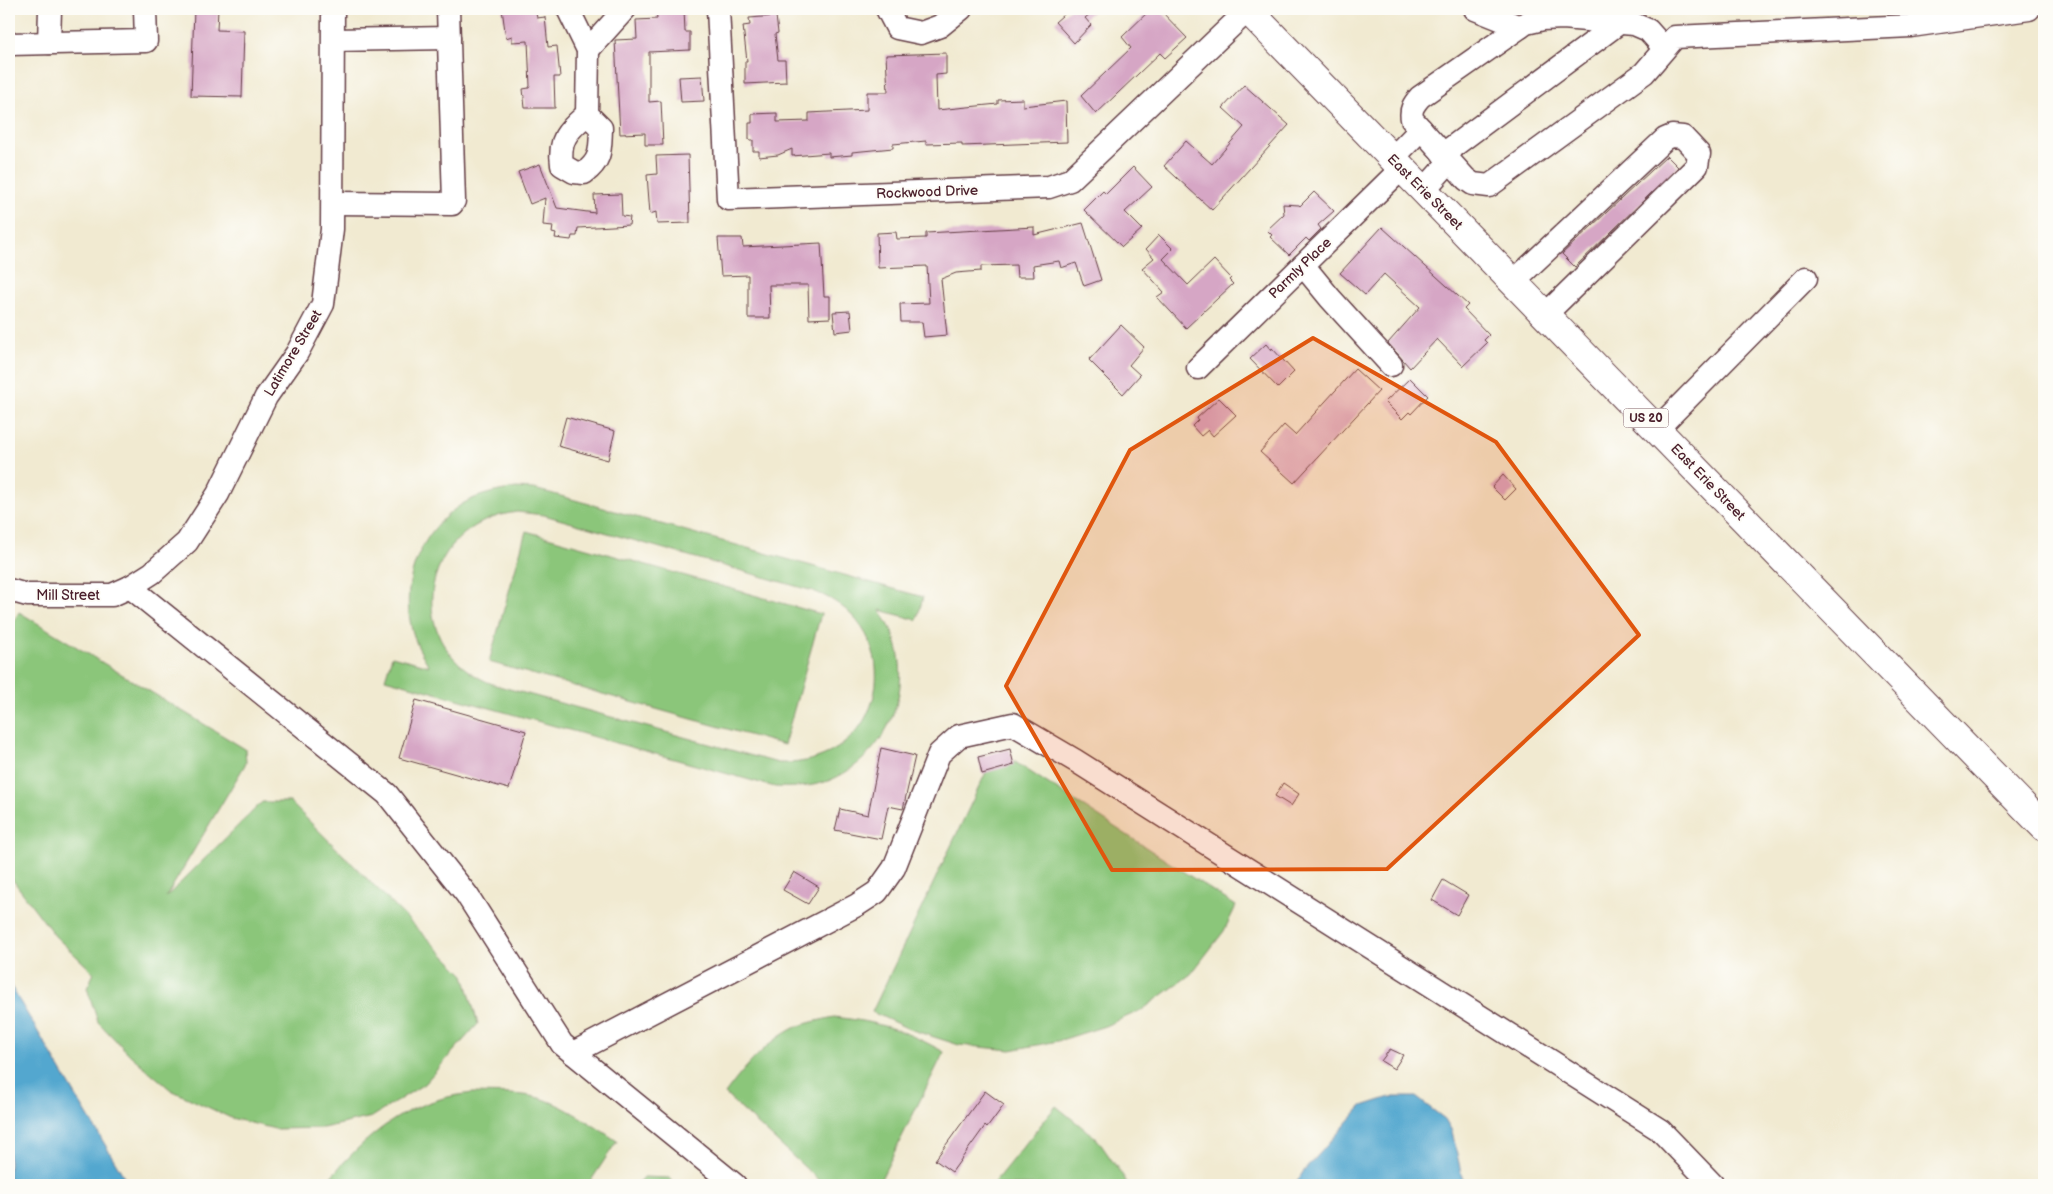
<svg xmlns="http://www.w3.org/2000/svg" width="2053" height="1194" font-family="'Balsamiq Sans',sans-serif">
	<rect width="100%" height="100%" fill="#fdfcf7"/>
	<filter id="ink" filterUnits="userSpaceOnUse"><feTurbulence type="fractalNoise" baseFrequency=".02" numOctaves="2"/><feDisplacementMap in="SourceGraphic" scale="10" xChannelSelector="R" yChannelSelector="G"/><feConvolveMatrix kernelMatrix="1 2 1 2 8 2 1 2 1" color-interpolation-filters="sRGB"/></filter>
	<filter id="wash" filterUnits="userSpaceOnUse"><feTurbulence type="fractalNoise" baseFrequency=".0096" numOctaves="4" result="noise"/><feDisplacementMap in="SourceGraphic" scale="20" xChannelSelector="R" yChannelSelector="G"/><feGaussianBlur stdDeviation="1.12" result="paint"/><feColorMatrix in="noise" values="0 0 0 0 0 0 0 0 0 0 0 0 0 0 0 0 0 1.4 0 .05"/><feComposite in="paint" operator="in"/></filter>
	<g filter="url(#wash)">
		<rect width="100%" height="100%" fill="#f1ead1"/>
		<g fill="#8bc67a" stroke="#6a7252" fill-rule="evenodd">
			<path d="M516,488L533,489L550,493L923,597L917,620L880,610C885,619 891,627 894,637C915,694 884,759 828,781C811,787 793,788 775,787L385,679L392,656L429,666C424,657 418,649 415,639C396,588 419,530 464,503C480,494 498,491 516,488ZM517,512L544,515L813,591C915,628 887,768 778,763L495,685C400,650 416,525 517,512Z"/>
			<path d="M526,531L821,614L784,745L489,662Z"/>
			<path d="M19,612L245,749L246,763L166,897L262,802H290L464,975L478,1024L424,1084L372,1117L323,1128L275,1129L231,1118L171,1090L130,1055L98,1022L87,988L94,973L55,936L9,875V629Z"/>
			<path d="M1015,762L1236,906L1224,931L1191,974L1142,1010L1105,1026L1058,1041L1011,1050L959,1045L909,1029L872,1012L988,768Z"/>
			<path d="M834,1017C879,1022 905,1030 944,1052L878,1185H824L725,1094C744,1068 767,1041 796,1027C808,1022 822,1020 834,1017Z"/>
			<path d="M472,1093C495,1094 523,1092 546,1100C572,1110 594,1126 617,1141L588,1185H324C355,1148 389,1114 437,1100C448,1096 460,1095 472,1093Z"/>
			<path d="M1056,1106L1097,1139L1125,1179L1127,1185H992Z"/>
			<path d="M643,1177L669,1178L677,1185H636Z"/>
		</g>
		<g fill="#53a7cf" stroke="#4e637d">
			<path d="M9,983L129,1185H13L9,1178Z"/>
			<path d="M1390,1097H1416L1445,1119L1452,1131L1462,1177L1466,1185H1295L1303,1172L1362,1106Z"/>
		</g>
		<g id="blocks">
			<g fill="#d6a6c5">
				<path d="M194,9H218L217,30L244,31L242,97L191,96Z"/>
				<path d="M502,9H535L537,18L545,17L548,47L557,46L560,77H554L555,108H525L523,89L529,88L530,86L528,41L512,42V36L506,38Z"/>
				<path d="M656,9H684L685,32H690V50L649,52V102L661,101L663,145H645V133L620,134L615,40L637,39L636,20L657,19Z"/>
				<path d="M1070,9H1096L1085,18L1091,25L1074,43L1055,22Z"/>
				<path d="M1151,9H1159L1187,38L1165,58L1160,53L1096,114L1081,96L1131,48L1122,37Z"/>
				<path d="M776,16L778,33L775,34L778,60H785L786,82L745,84V61H747L743,26L750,25L749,18Z"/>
				<path d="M946,53V74L936,75L937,110L998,104V100L1023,99V106L1066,101L1067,142L962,146V143L926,144V141L893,144V148L852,152V155L829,157V153L792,156V149L778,155L759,157V151H753V140H749V123H752V114L777,113V122L809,121V113L867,110V92H888L886,55Z"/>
				<path d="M702,76L704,101L681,102L679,77Z"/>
				<path d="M1244,85L1289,125L1212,210L1164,166L1186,141L1212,164L1244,127L1223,108Z"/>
				<path d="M688,155L690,223L657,224L656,212L650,214L647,175L657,174L656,156Z"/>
				<path d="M1667,156L1678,167L1575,267L1562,254Z"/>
				<path d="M540,164L557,208L595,213L594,195L621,194L622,216L630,217L629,225L578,228L577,236H572L571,240L555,238L556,234L552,233L553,226L543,225L545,198L530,204L518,172Z"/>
				<path d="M1133,167L1152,187L1125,212L1142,229L1122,247L1084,210L1103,191L1106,194Z"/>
				<path d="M1314,192L1334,211L1318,225L1321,229L1309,241L1306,238L1289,255L1270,237L1272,235L1267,230L1284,214L1283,204L1299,205L1300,206Z"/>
				<path d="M1083,223L1101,280L1084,286L1076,263L1061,268L1059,261L1033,265L1034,277H1017L1016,265L981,266V271L956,273L941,279L947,335L924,337L922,322H901L900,304L929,303L927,266L878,268L877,233L896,232L897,239L926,238V233L1034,227V235Z"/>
				<path d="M1382,227L1468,305L1464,309L1489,335L1484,340L1487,343L1463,366L1437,339L1410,368L1388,343L1420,307L1384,274L1365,295L1340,273Z"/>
				<path d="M1159,235L1173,249L1163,259L1188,285L1214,260L1231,278L1229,280L1233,284L1186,328L1157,297L1164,292L1142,268L1154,258L1146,249Z"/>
				<path d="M718,238H742L743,247L821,243L824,296H830V318L809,319L808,285H769L770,318H748V275L721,276Z"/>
				<path d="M850,311L852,330L835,332L833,312Z"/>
				<path d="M1121,325L1144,347L1129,365L1140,375L1123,394L1089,360Z"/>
				<path d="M1266,344L1271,350L1272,348L1294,372L1278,388L1250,359Z"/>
				<path d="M1355,369L1379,391L1294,483L1260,452L1284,425L1295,435Z"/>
				<path d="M1410,378L1428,396L1411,414L1409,412L1402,419L1385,402Z"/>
				<path d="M1219,398L1236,415L1213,436L1208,430L1201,436L1192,426L1198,420L1197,418Z"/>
				<path d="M566,417L615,431L608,460L558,446Z"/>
				<path d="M1503,475L1516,489L1505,500L1492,487Z"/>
				<path d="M416,700L526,731L509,789L399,758Z"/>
				<path d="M881,748L915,756L903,809L888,806L881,839L835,830L840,809L868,815Z"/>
				<path d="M1010,749L1014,765L982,774L978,757Z"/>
				<path d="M1283,783L1299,794L1291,806L1275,796Z"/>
				<path d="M794,872L819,887L808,904L783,890Z"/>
				<path d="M1443,880L1468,895L1457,915L1432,900Z"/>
				<path d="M1390,1049L1403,1055L1394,1069L1381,1061Z"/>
				<path d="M985,1091L1004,1105L987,1128L985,1126L952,1172L935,1160Z"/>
			</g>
		</g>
	</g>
	<g filter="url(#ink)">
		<use href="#blocks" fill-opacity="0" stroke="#633d44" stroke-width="1"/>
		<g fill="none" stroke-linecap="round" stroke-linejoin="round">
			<defs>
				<g id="minor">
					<path d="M568,9L588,50L587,114"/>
					<path d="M718,9L728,199L1049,187L1070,180L1248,10"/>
					<path d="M887,9L897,28L921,33L940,26L961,9"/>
					<path d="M1475,9L1520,27"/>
					<path d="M334,40L449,38"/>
					<path d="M49,43L50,9"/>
					<path d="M9,44L146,41L145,9"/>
					<path d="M1664,48L1648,30L1634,24L1563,18L1543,19L1526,23L1420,97C1414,104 1410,109 1412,119L1466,179L1473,184L1489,186L1644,73L1675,37L1911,26L2029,9"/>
					<path d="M588,50L625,9"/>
					<path d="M587,114L601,128C600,149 602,160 584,173L574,172L562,165C558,138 569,130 587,114Z"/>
					<path d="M1443,154L1619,23V17"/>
					<path d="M1392,159L1421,129"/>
					<path d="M1423,191L1450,161"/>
					<path d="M333,203L452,204L454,201L448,9"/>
					<path d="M1303,265L1330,298L1391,365"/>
					<path d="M1514,281L1665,139L1672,136L1683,137L1699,154L1697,166L1546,314"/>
					<path d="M1198,368L1401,169"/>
					<path d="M1657,429L1806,278"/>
					<path d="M130,587L387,794L467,895L562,1044L735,1185"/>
					<path d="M9,590L27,595H112L130,587L152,573L187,542L218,494L266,397L297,353L323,304L332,229L333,9"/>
					<path d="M573,1053L857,905L877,892L894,868L939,754L959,736L1013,724L1076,761L1660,1130L1713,1185"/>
				</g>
				<path id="major" d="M1247,9L2044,827"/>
			</defs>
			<use href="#minor" stroke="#633d44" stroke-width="25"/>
			<use href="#major" stroke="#633d44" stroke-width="30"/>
			<use href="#minor" stroke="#fff" stroke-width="22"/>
			<use href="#major" stroke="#fff" stroke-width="28"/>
		</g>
	</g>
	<path fill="#e0560e" fill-opacity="0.2" stroke="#e0560e" stroke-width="4" stroke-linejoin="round" d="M1313,338L1496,442L1639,635L1387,869L1112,870L1006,686L1130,450Z"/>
	<g text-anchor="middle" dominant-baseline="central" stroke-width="4" stroke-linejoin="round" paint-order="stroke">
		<rect fill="#fdfcf7" stroke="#806168" stroke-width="1" x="1623.5" y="408.5" width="45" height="19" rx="4"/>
		<g font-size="12" font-weight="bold" fill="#4a1f2b">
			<text x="1646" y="418">US 20</text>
		</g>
		<g font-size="14" fill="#4a1f2b" stroke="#fdfcf7">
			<text transform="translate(927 192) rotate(-2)">Rockwood Drive</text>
			<text transform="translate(1425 192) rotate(45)">East Erie Street</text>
			<text transform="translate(1300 268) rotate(-44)">Parmly Place</text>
			<text transform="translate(293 353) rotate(-59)">Latimore Street</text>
			<text transform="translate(1708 482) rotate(46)">East Erie Street</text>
			<text x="68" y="595">Mill Street</text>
		</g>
	</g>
	<rect width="2053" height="1194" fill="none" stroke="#fdfcf7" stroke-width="30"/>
</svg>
